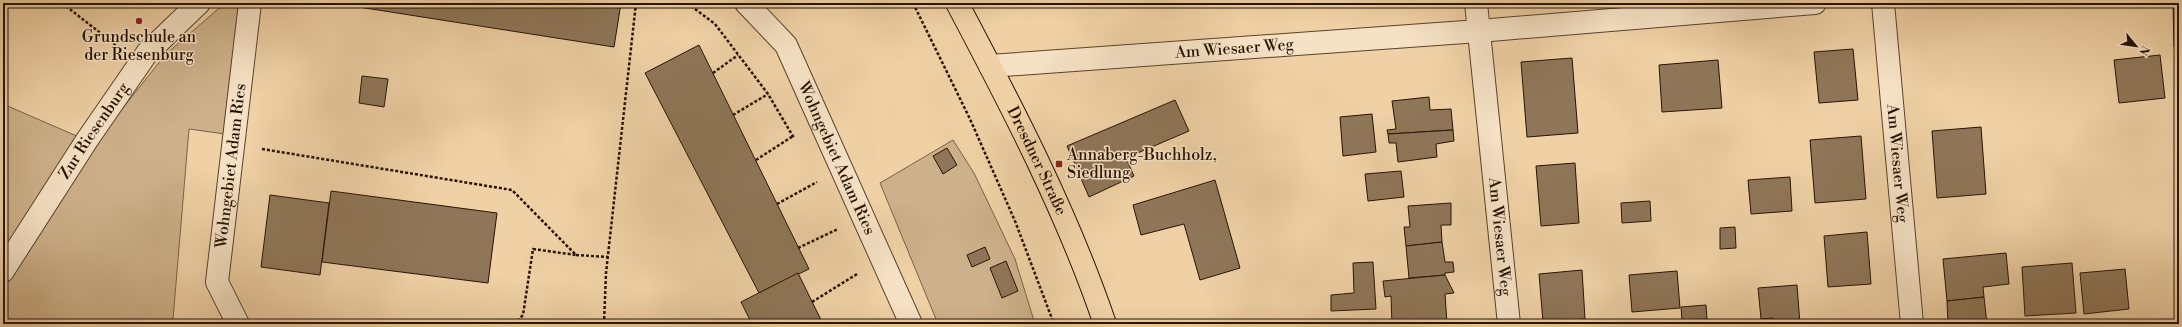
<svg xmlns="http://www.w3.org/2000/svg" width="2182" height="327" font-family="'Libre Bodoni',serif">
	<rect width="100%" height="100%" fill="#efd1a5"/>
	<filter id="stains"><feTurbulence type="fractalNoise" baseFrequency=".005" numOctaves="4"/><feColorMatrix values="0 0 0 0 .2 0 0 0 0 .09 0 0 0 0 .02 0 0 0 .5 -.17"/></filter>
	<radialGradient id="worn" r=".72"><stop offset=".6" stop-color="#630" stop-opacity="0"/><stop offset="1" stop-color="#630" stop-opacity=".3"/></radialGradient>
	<g fill="#cdb18a" stroke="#7a6248">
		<path d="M225,3H239L225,134L189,129L173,319L175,324H3V284L91,148L165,55Z"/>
		<path d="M3,104L79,137L3,257Z"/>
		<path d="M953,140L974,173L1015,259L1035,324H938L880,183Z"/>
	</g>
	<g fill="#8f7658" stroke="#271305">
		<path d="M333,3H621L614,47Z"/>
		<path d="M2173,4H2179V46L2174,47Z"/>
		<path d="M699,45L809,269L759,293L645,73Z"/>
		<path d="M1853,49L1858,100L1819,103L1814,52Z"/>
		<path d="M2160,55L2165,98L2119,103L2114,60Z"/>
		<path d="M1572,58L1578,133L1527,137L1521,62Z"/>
		<path d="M1718,60L1722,108L1662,112L1659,65Z"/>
		<path d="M362,76L388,79L384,107L359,103Z"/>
		<path d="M1429,97L1430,110L1451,109L1453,130L1388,134L1387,130L1396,129L1392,101Z"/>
		<path d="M1175,100L1189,131L1126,158L1134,176L1089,197L1067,146Z"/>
		<path d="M1372,114L1376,152L1343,156L1340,117Z"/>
		<path d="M1981,127L1986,194L1937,198L1932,131Z"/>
		<path d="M1453,130L1454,141L1436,144L1437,157L1398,162L1396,143H1389L1388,134Z"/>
		<path d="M1861,136L1866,199L1815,203L1810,140Z"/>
		<path d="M947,148L957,165L943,174L933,156Z"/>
		<path d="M1575,163L1579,223L1541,226L1536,166Z"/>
		<path d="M1401,171L1404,197L1368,201L1365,174Z"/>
		<path d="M1790,177L1792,211L1751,214L1748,180Z"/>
		<path d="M1215,180L1240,268L1200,280L1184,224L1141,235L1133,205Z"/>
		<path d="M331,191L497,213L488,283L322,262Z"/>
		<path d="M270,195L329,203L320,275L261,267Z"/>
		<path d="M1650,201L1651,221L1622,223L1621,203Z"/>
		<path d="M1451,203V225H1441L1442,242L1406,246L1404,227H1410L1408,206Z"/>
		<path d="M1735,227L1736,248L1720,249V228Z"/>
		<path d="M1867,232L1871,284L1828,287L1824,236Z"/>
		<path d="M1442,242L1445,262H1453L1454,272L1445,273V275L1409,278L1406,246Z"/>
		<path d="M985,247L990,259L972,267L967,255Z"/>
		<path d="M2006,253L2009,284L1983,287L1984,297L1947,301L1943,259Z"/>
		<path d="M1006,261L1018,291L1002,298L990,268Z"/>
		<path d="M1373,262L1376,309L1331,311V295L1354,293L1353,263Z"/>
		<path d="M2072,263L2076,313L2025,316L2022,267Z"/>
		<path d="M2125,269L2129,309L2084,314L2080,273Z"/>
		<path d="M1582,270L1585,319L1543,322L1539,274Z"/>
		<path d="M1677,271L1680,308L1632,312L1629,275Z"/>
		<path d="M798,273L823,324H752L741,302Z"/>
		<path d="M1445,275L1454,293L1445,294L1447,324H1392L1391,296L1385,297L1383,281Z"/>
		<path d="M1797,285L1800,324H1773V318L1761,319L1758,288Z"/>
		<path d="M1984,297L1987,324H1948L1947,301Z"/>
		<path d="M1706,305L1707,319L1682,320L1681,307Z"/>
		<path d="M1738,322V324H1714Z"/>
	</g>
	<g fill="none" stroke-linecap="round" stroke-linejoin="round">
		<defs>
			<g id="minor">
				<path id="s1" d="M746,3L786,45L911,324"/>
				<path id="s2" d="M1476,3L1509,324"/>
				<path id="s3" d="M1883,3L1912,324"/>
				<path id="s4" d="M990,66L1479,31L1815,3"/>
				<path id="s5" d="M3,271L87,140L147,53L199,3"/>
				<path id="s6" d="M238,324L217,282L250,3"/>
			</g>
			<g id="major">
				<path id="s7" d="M957,3C1012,107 1067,212 1105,324"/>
			</g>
		</defs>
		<use href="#minor" stroke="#59422d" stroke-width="24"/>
		<use href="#major" stroke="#271305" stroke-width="24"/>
		<g stroke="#271305" stroke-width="2.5" stroke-dasharray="3 2" stroke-linecap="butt">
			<path d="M62,3L117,46"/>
			<path d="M687,3L715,24L768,94L794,138"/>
			<path d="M913,3L970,119L1015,221L1054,324"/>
			<path d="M713,73L738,55"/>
			<path d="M733,115L768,94"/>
			<path d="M262,149L512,190L576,255L533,249L523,315L515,324"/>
			<path d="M756,160L793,136"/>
			<path d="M777,204L817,182"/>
			<path d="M798,248L838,229"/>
			<path d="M576,255L608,257"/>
			<path d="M812,302L857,274"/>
			<path d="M604,324L606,273L636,3"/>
		</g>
		<use href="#minor" stroke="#f5e1c4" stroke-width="22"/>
		<use href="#major" stroke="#efd1a5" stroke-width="22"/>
	</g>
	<g fill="#8f2418" stroke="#f5e1c4" stroke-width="1.5">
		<circle cx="139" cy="21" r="4"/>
		<rect x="1055" y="160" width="8" height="8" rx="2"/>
	</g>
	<g text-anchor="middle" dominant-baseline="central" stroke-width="3" stroke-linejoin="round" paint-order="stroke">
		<g font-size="16" fill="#271305" stroke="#f5e1c4">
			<text x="139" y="37">Grundschule an<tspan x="139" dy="18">der Riesenburg</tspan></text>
			<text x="1067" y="155" text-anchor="start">Annaberg-Buchholz,<tspan x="1067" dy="18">Siedlung</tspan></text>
		</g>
		<g font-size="16" fill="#271305" stroke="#f5e1c4">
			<text stroke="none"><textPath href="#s4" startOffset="245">Am Wiesaer Weg</textPath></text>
			<text stroke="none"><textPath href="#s5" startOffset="167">Zur Riesenburg</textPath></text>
			<text stroke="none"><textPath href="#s1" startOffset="182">Wohngebiet Adam Ries</textPath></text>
			<text stroke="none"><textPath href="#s7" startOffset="177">Dresdner Straße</textPath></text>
			<text stroke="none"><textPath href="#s3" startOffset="161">Am Wiesaer Weg</textPath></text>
			<text stroke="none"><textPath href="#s6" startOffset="164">Wohngebiet Adam Ries</textPath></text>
			<text stroke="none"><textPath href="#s2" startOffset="235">Am Wiesaer Weg</textPath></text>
		</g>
	</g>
	<rect width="2182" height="327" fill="none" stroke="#efd1a5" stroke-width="16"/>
	<rect x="4" y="4" width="2174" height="319" fill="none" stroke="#271305" stroke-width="2"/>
	<rect x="8" y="8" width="2166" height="311" fill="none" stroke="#271305"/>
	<g transform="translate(2136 46) rotate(119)" stroke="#f5e1c4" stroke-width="3" paint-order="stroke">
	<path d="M0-3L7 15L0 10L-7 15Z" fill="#271305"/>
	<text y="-6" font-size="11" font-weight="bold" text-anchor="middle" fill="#271305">N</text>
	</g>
	<rect width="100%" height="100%" filter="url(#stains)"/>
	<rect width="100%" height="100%" fill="url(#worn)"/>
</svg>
